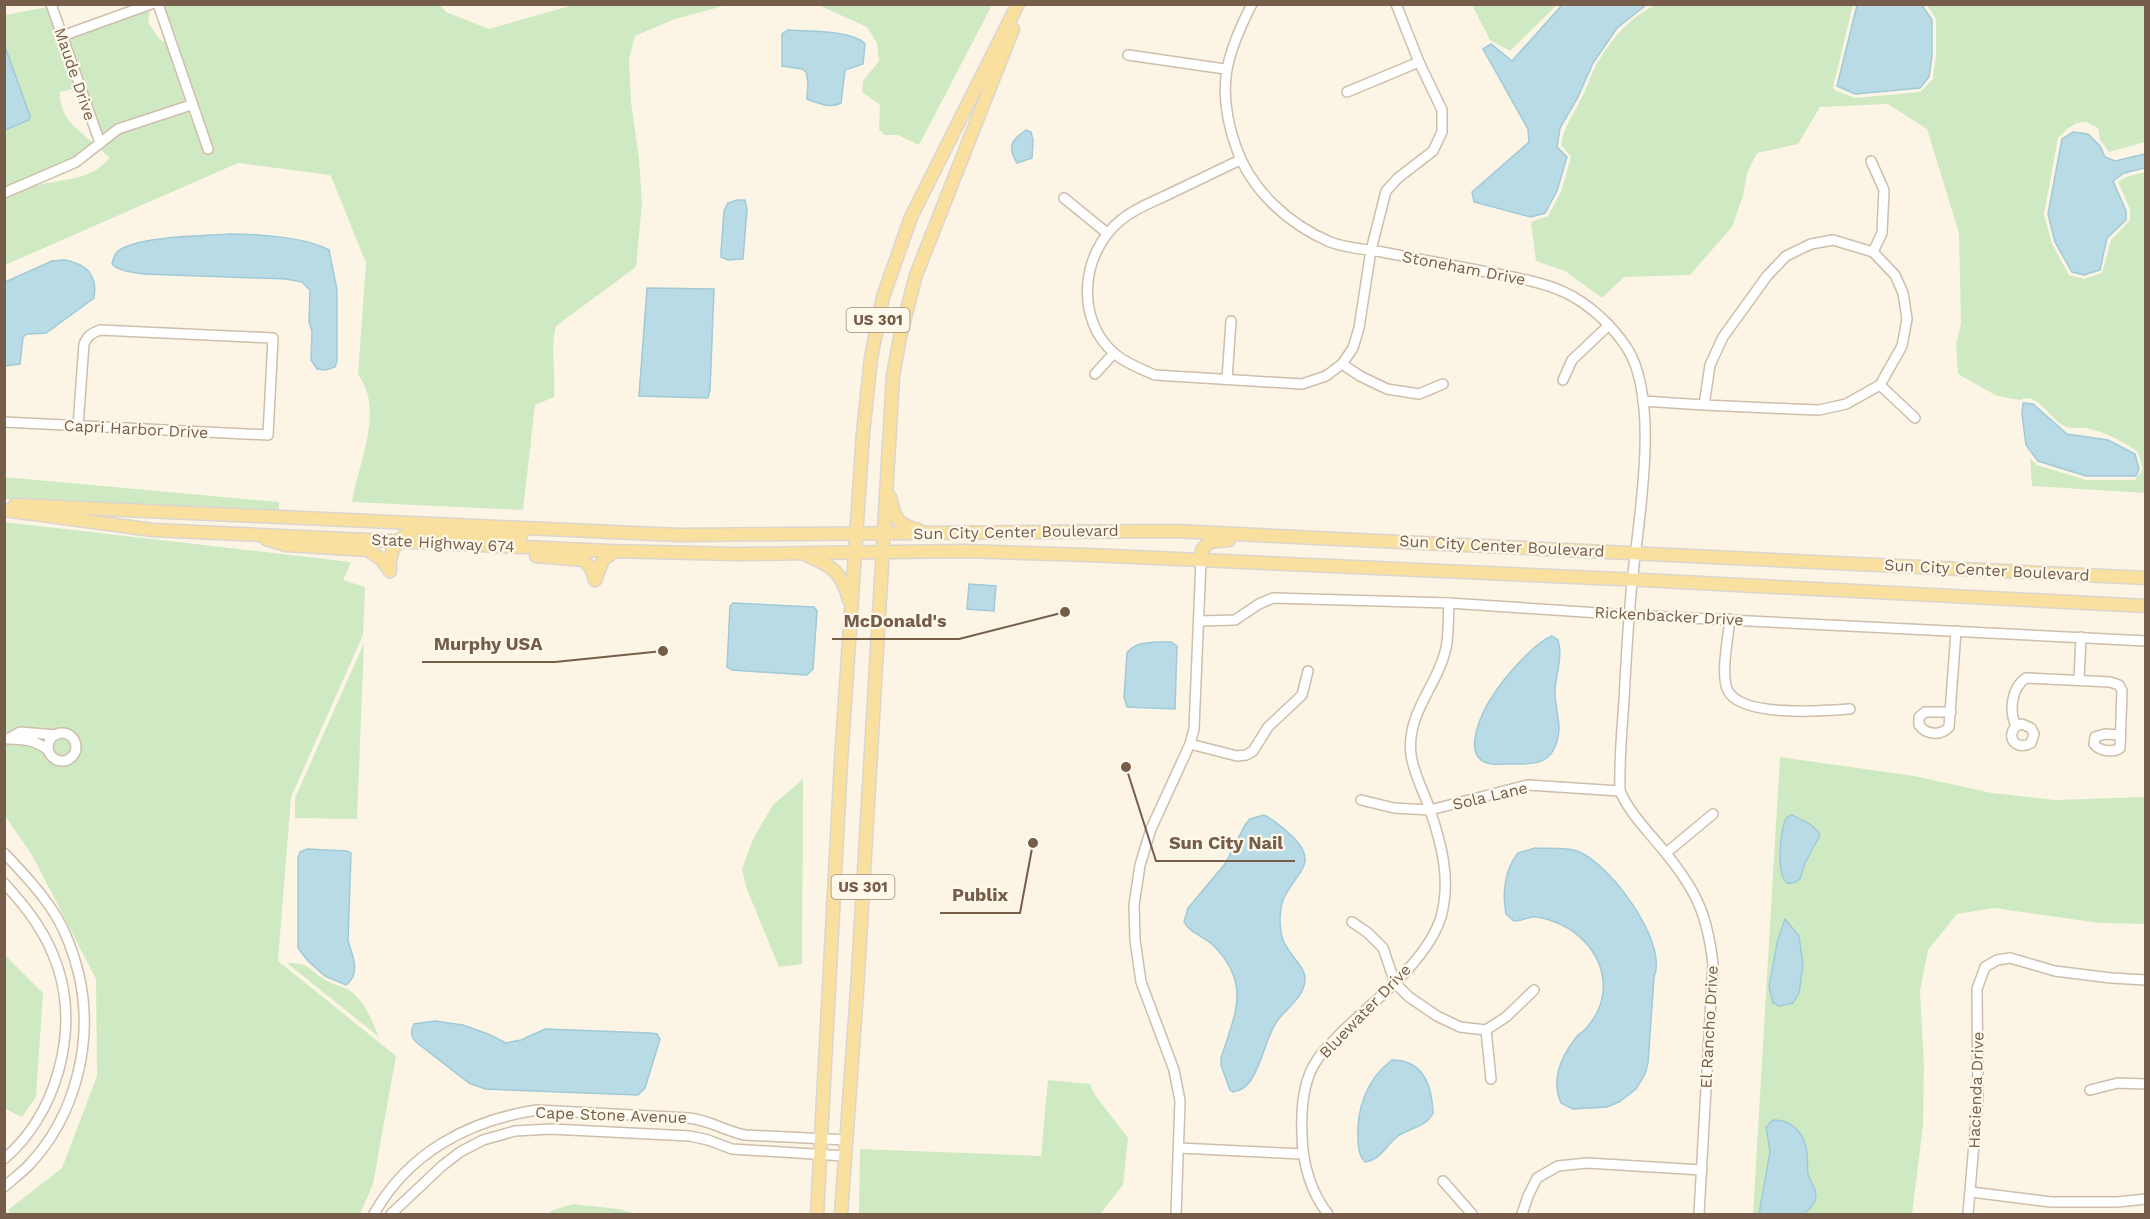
<svg xmlns="http://www.w3.org/2000/svg" width="2150" height="1219" font-family="'Work Sans',sans-serif">
	<rect width="100%" height="100%" fill="#fcf5e5"/>
	<g fill="#cfeac3">
		<path d="M1658,4L1853,5L1833,87L1835,90L1855,98L1920,92L1933,79L1936,55V19L1927,5H2145V142L2109,152L2100,140L2098,128L2086,122L2077,123L2067,129L2058,138L2044,214L2052,244L2069,275L2084,279L2102,273L2111,240L2130,220V209L2118,182L2126,177L2145,172V493L2032,486L2030,458L2037,465L2086,480H2135L2143,469L2138,452C2123,441 2105,432 2086,428C2080,427 2073,429 2067,427C2051,422 2039,391 2020,400L1997,396L1958,374L1956,344L1961,324L1959,233L1927,129L1888,104L1820,107L1798,144L1757,153L1747,173L1743,196L1732,227L1690,275L1624,277L1602,298L1565,271L1536,261L1531,222L1548,216L1561,192L1571,157L1561,145C1564,125 1573,116 1581,99C1587,88 1590,76 1596,65C1610,41 1631,15 1658,4Z"/>
		<path d="M162,5H440L446,12L489,29L573,5H727L675,19L635,36L629,59L631,102L639,158L642,204L636,267L556,326C550,348 556,373 554,397L535,405L523,510L352,502C358,465 385,408 358,375L366,263L331,176L329,175L238,163L5,265V198C13,195 22,190 31,187C60,178 88,183 110,158L100,149L119,134L188,111L205,155L213,151Z"/>
		<path d="M818,5H992L919,145L898,135H884L879,129L880,105L862,92L863,81L879,61L877,43L867,27Z"/>
		<path d="M1472,5H1557L1510,51L1490,40Z"/>
		<path d="M47,7L76,88L60,92C59,117 76,128 93,143L74,158L5,188V15Z"/>
		<path d="M150,10L148,22L160,40L166,43L185,101L116,124L102,136L68,39Z"/>
		<path d="M4,477L279,502V512L5,499Z"/>
		<path d="M4,522L351,562L343,580L365,587L363,635L291,797L278,961L396,1056L373,1184L360,1214H10L8,1210L62,1168L97,1076L96,979L32,855L5,816Z"/>
		<path d="M364,643L357,819L295,818V798Z"/>
		<path d="M1780,757L1914,776L1992,793L2055,800L2145,797V924L2100,923L1994,908L1957,914L1928,950L1920,991L1924,1066L1923,1125L1912,1214H1753Z"/>
		<path d="M803,779L802,964L779,967L746,887L742,869L753,839L773,805Z"/>
		<path d="M5,955L43,993L36,1097L22,1117L5,1109Z"/>
		<path d="M287,963C312,964 305,967 324,979C331,985 343,986 349,990C365,1001 372,1021 379,1037Z"/>
		<path d="M1048,1080L1090,1084L1095,1095L1128,1138L1123,1185L1100,1214H859L860,1149L1041,1156Z"/>
		<path d="M573,1204L619,1209L636,1214H549L551,1211Z"/>
	</g>
	<g fill="#b9dbe6" stroke="#a0cad7" stroke-width="1.5">
		<path d="M1562,5H1646L1617,28L1593,63L1578,97L1560,128L1557,147L1567,157L1557,191L1545,213L1531,217L1474,202L1472,192L1529,142L1528,129L1483,49L1491,44L1512,61Z"/>
		<path d="M1857,5H1922L1932,20V56L1929,77L1920,88L1855,94L1837,86Z"/>
		<path d="M788,30C806,31 853,30 865,44L863,64L845,70L841,103C830,109 818,103 807,99L808,82L806,72L802,69L782,66V34Z"/>
		<path d="M4,44L30,116L29,120L5,130Z"/>
		<path d="M1026,130L1031,132L1033,140L1032,158L1017,163C1007,147 1011,140 1026,130Z"/>
		<path d="M2073,132L2088,134L2100,146L2105,157L2115,161L2145,154V168L2124,173L2113,181L2126,211V220L2107,238L2100,270L2084,275L2072,272L2055,242L2048,214L2062,139Z"/>
		<path d="M737,200H745L747,209L743,259L728,260L721,257V252L724,211L728,203Z"/>
		<path d="M230,234C257,234 306,237 329,250L337,290V361L335,367L326,370L317,369L311,360L312,332L309,322L310,290L302,282L286,279L144,274C133,272 120,272 112,264C113,259 114,254 118,251C138,236 204,236 230,234Z"/>
		<path d="M65,260C87,264 98,275 94,298L46,333L27,334L23,337L20,364L5,366V282L52,261Z"/>
		<path d="M647,288L714,289L710,390L708,398L639,396Z"/>
		<path d="M2023,403L2033,404L2067,434L2108,440L2135,454L2139,469L2136,476H2086L2038,461L2026,445L2022,414Z"/>
		<path d="M969,584L996,586L994,611L967,609Z"/>
		<path d="M733,603L814,607L817,611L813,669L807,675L732,670L727,667L730,606Z"/>
		<path d="M1552,636L1558,640C1563,656 1556,674 1555,690C1554,711 1565,726 1554,749C1546,766 1526,764 1509,764C1502,764 1494,765 1487,763C1460,754 1484,708 1494,694C1504,678 1534,643 1552,636Z"/>
		<path d="M1157,642H1171L1177,646L1175,709L1127,707L1124,697L1127,653C1134,643 1146,643 1157,642Z"/>
		<path d="M1264,815C1276,821 1283,828 1293,837C1319,863 1297,872 1285,896C1279,907 1279,925 1282,937C1285,952 1307,967 1305,980C1304,998 1286,1008 1277,1021C1265,1039 1263,1062 1251,1080C1247,1086 1240,1091 1233,1092L1230,1090L1221,1065V1058C1235,1014 1252,984 1213,945C1203,936 1190,933 1184,922L1188,908L1225,864L1245,825L1250,819Z"/>
		<path d="M1792,815C1802,820 1815,825 1820,835L1805,863L1800,879C1772,901 1780,833 1785,821C1787,816 1787,817 1792,815Z"/>
		<path d="M1535,848C1548,849 1565,847 1577,851C1609,862 1669,943 1654,977L1648,1063L1645,1074L1636,1089L1619,1102L1607,1107L1573,1109L1561,1103C1550,1078 1563,1053 1579,1034C1585,1032 1589,1025 1594,1018C1617,981 1595,937 1555,922C1549,920 1538,916 1532,917C1526,918 1521,921 1514,921L1506,914C1502,893 1505,869 1518,853Z"/>
		<path d="M307,849L347,851L351,853L348,941C353,956 361,974 346,985L325,976L308,961L298,948V858L300,852Z"/>
		<path d="M1785,919L1799,936L1803,965L1799,993L1793,1003L1780,1006L1773,1003L1769,987L1777,943Z"/>
		<path d="M435,1021L463,1025L488,1034L506,1043L521,1040L545,1029L650,1033L657,1034L660,1039L645,1088L638,1095L485,1089L469,1083L416,1042C411,1036 410,1032 414,1024Z"/>
		<path d="M1392,1060C1424,1060 1432,1086 1433,1113C1427,1127 1409,1128 1398,1136C1386,1145 1381,1160 1365,1162C1359,1156 1358,1148 1358,1140C1356,1110 1367,1078 1392,1060Z"/>
		<path d="M1773,1120C1793,1120 1806,1134 1807,1155C1808,1162 1807,1168 1808,1174C1810,1181 1816,1188 1816,1196C1815,1204 1809,1210 1803,1214H1759L1770,1152L1766,1127Z"/>
	</g>
	<g fill="none" stroke-linecap="round" stroke-linejoin="round">
		<defs>
			<g id="minor">
				<path d="M51,4L100,143"/>
				<path d="M158,4L208,149"/>
				<path d="M1252,4C1225,56 1216,90 1236,147C1251,190 1288,224 1330,242C1345,248 1365,249 1382,252C1417,259 1452,265 1487,272C1512,277 1540,281 1564,292C1588,303 1612,325 1627,348C1661,401 1638,522 1632,583C1628,622 1626,661 1624,700C1622,730 1619,760 1620,791C1630,814 1648,831 1664,851C1696,890 1707,913 1713,964L1699,1214"/>
				<path d="M62,36L151,4"/>
				<path d="M1128,55L1225,69"/>
				<path d="M1347,92L1419,62"/>
				<path d="M1240,160C1215,172 1190,184 1165,196C1150,203 1134,209 1121,220C1081,252 1074,319 1115,354C1127,364 1141,369 1155,375L1302,384L1326,376L1342,364L1353,348L1359,328L1371,250L1386,191L1398,178L1433,151L1442,132V110L1419,62L1396,4"/>
				<path d="M1871,161L1884,190L1882,233L1873,252"/>
				<path d="M4,193L76,162L118,129L191,105"/>
				<path d="M1064,198L1107,233"/>
				<path d="M1342,364L1360,376L1387,389L1419,394L1443,384"/>
				<path d="M1095,374L1114,353"/>
				<path d="M1227,379L1231,321"/>
				<path d="M1563,380L1572,360L1609,325"/>
				<path d="M1880,385L1915,418"/>
				<path d="M1643,401L1658,402L1704,405L1792,409L1819,410L1846,404L1880,385L1902,346L1907,319L1903,293L1895,275L1873,252L1833,240L1811,244L1786,256L1767,276L1723,337L1710,365L1704,405"/>
				<path d="M4,422L268,435L273,338L100,330C92,333 87,336 84,344L78,426"/>
				<path d="M1730,619C1728,638 1721,672 1727,689C1739,718 1824,711 1850,709"/>
				<path d="M1199,621L1235,620L1259,604L1273,598L1449,603L1629,615L2146,641"/>
				<path d="M2079,680L2081,637"/>
				<path d="M1951,712H1925L1919,717V725C1926,735 1941,736 1949,727L1956,631"/>
				<path d="M2016,726L2022,724L2031,728L2034,734L2031,743C2017,751 2005,738 2016,726C2009,711 2011,688 2026,678L2110,682L2119,685L2122,691L2120,748C2113,753 2099,751 2094,744L2095,737L2105,734L2120,735"/>
				<circle cx="62" cy="747" r="14"/>
				<path d="M1190,744L1237,756L1246,755L1253,751L1268,727L1302,695L1308,671"/>
				<path d="M48,750C35,740 24,739 8,739L20,732L56,735"/>
				<path d="M1361,800L1394,808L1430,810L1528,785L1620,791"/>
				<path d="M4,853C23,873 42,893 56,916C67,934 74,955 79,975C94,1041 76,1116 28,1166C21,1173 12,1180 4,1187"/>
				<path d="M1666,853L1713,814"/>
				<path d="M4,883C28,909 47,934 58,968C79,1033 56,1115 4,1159"/>
				<path d="M1352,922L1368,933L1383,948L1395,983L1409,997L1437,1016L1460,1027L1486,1030L1506,1017L1534,990"/>
				<path d="M1486,1030L1491,1079"/>
				<path d="M2090,1090L2118,1083L2146,1084"/>
				<path d="M1179,1148L1302,1154"/>
				<path d="M1443,1181L1472,1214"/>
				<path d="M1971,1192L2051,1202H2117L2146,1199"/>
				<path d="M374,1214C408,1153 469,1120 537,1110L689,1118C709,1120 725,1131 745,1135L847,1140"/>
				<path d="M391,1214L442,1166L460,1152L483,1140L515,1131L551,1129L690,1136L708,1140L732,1149L845,1156"/>
				<path d="M1176,1214L1180,1101L1174,1070L1141,982L1135,940L1134,905L1140,865L1151,829L1190,744L1194,729L1201,560"/>
				<path d="M1328,1214C1311,1193 1302,1162 1302,1134C1301,1111 1303,1080 1317,1060C1322,1051 1331,1044 1338,1036C1371,1002 1426,964 1441,917C1451,881 1442,845 1430,810C1424,792 1414,775 1411,755C1406,712 1438,686 1446,648C1449,634 1448,618 1449,603"/>
				<path d="M1522,1214L1528,1196L1537,1178L1558,1166L1587,1163L1702,1170"/>
				<path d="M1968,1214L1978,1096L1977,989L1985,967L1997,960L2010,958L2055,971L2111,978L2146,980"/>
			</g>
			<g id="major">
				<path d="M890,497C895,519 897,525 919,530"/>
				<path d="M15,505L678,535L1174,531L2146,578"/>
				<path d="M4,510L153,530L609,551L736,554L965,551L1089,555L1642,580L2146,606"/>
				<path d="M266,539L286,545L368,550L381,559L390,571"/>
				<path d="M536,556L583,560L591,568L595,580"/>
				<path d="M808,556C833,566 842,573 849,600"/>
				<path d="M1201,560L1202,550L1209,542L1229,540"/>
				<path d="M390,571C389,556 393,542 407,534L521,536"/>
				<path d="M595,580L603,560L613,552"/>
				<path d="M817,1214L841,761L863,433L871,358L883,297L911,217L1018,4"/>
				<path d="M841,1214L857,991L893,376L900,337L916,275L1013,29"/>
			</g>
		</defs>
		<use href="#minor" stroke="#cebeab" stroke-width="12"/>
		<use href="#major" stroke="#dbd5d0" stroke-width="15"/>
		<use href="#minor" stroke="#fff" stroke-width="9"/>
		<use href="#major" stroke="#fae09e" stroke-width="12"/>
	</g>
	<g text-anchor="middle" dominant-baseline="central" stroke-width="4.5" stroke-linejoin="round" paint-order="stroke">
		<g fill="#fff9eb" stroke="#9e8c7a" stroke-width="1.5">
			<rect x="846.5" y="308" width="63" height="24" rx="4.5"/>
			<rect x="831.5" y="875" width="63" height="24" rx="4.5"/>
		</g>
		<g font-size="15" font-weight="bold" fill="#755d4a">
			<text x="878" y="320">US 301</text>
			<text x="863" y="887">US 301</text>
		</g>
		<g font-size="16" fill="#755d4a" stroke="#fff9eb">
			<text transform="translate(75 74) rotate(71)">Maude Drive</text>
			<text transform="translate(1464 268) rotate(11)">Stoneham Drive</text>
			<text transform="translate(136 429) rotate(3)">Capri Harbor Drive</text>
			<text transform="translate(1016 532) rotate(-1)">Sun City Center Boulevard</text>
			<text transform="translate(443 543) rotate(3)">State Highway 674</text>
			<text transform="translate(1502 546) rotate(3)">Sun City Center Boulevard</text>
			<text transform="translate(1987 570) rotate(3)">Sun City Center Boulevard</text>
			<text transform="translate(1669 616) rotate(3)">Rickenbacker Drive</text>
			<text transform="translate(1490 796) rotate(-13)">Sola Lane</text>
			<text transform="translate(1365 1011) rotate(-46)">Bluewater Drive</text>
			<text transform="translate(1709 1027) rotate(-87)">El Rancho Drive</text>
			<text transform="translate(1976 1090) rotate(-88)">Hacienda Drive</text>
			<text transform="translate(611 1115) rotate(2)">Cape Stone Avenue</text>
		</g>
	</g>
	<path fill="none" stroke="#755d4a" stroke-width="2" d="M1065 612L959 639H832M663 651L555 662H422M1126 767L1156 861H1295M1033 843L1020 913H940"/>
	<g fill="#755d4a" stroke="#fff9eb" stroke-width="2">
		<circle cx="1065" cy="612" r="6"/>
		<circle cx="663" cy="651" r="6"/>
		<circle cx="1126" cy="767" r="6"/>
		<circle cx="1033" cy="843" r="6"/>
	</g>
	<g font-size="18" text-anchor="middle" font-weight="bold" fill="#755d4a" stroke="#fff9eb" stroke-width="4.5" stroke-linejoin="round" paint-order="stroke">
		<text x="895" y="627">McDonald's</text>
		<text x="488" y="650">Murphy USA</text>
		<text x="1226" y="849">Sun City Nail</text>
		<text x="980" y="901">Publix</text>
	</g>
	<rect width="2150" height="1219" fill="none" stroke="#755d4a" stroke-width="12"/>
</svg>
